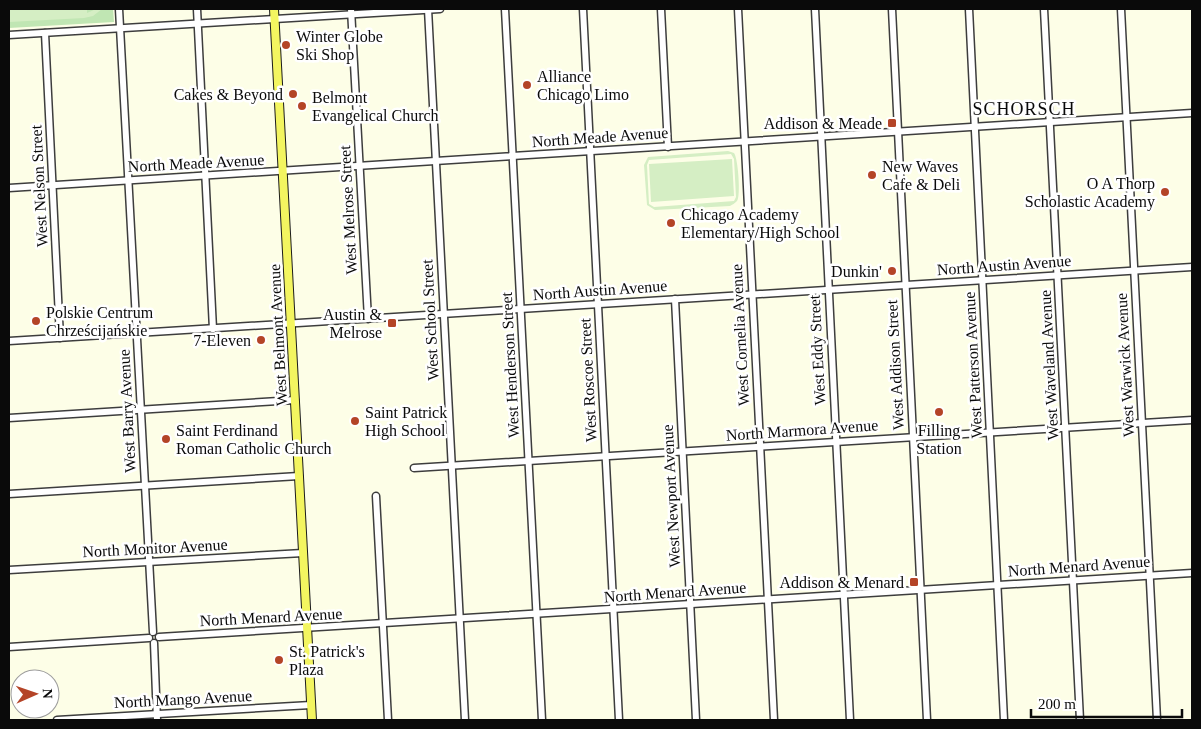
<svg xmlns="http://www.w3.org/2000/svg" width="1201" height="729" font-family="Georgia,serif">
	<rect width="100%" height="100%" fill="#fdfee7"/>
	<path fill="#c0e6b3" d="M9,9H113L114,22L9,28Z"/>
	<g fill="#d5eec4" fill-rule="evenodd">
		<path d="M9,9H87V13L96,9H102L93,16L84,18L9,22Z"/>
		<path d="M728,151L734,153C738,158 741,196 737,201C735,203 732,205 730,206L655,210L647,205L644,165L648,157ZM731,154L734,159L736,197L734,201L654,207L649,204L647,165L649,160Z"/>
		<path d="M732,159L734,196L651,202L649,164Z"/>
	</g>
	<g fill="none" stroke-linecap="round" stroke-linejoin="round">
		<defs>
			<g id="minor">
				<path d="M119,9L153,632"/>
				<path d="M197,9L213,329"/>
				<path d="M351,9L368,319"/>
				<path d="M428,9L465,720"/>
				<path d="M505,9L542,720"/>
				<path d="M583,9L619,720"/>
				<path d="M661,9L668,147"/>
				<path d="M738,9L774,720"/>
				<path d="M815,9L850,720"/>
				<path d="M892,9L927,720"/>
				<path d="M969,9L1004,720"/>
				<path d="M1044,9L1080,720"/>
				<path d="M1121,9L1157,720"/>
				<path d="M45,33L60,338"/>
				<path d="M9,35L440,9"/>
				<path d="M9,188L1192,113"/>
				<path d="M675,299L696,720"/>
				<path d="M9,341L1192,267"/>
				<path d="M9,418L295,400"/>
				<path d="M414,468L1192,420"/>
				<path d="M9,494L299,476"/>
				<path d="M376,496L388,720"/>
				<path d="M9,570L303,553"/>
				<path d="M159,637L1192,573"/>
				<path d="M154,643L157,720"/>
				<path d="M9,647L149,638"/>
				<path d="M57,720L311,705"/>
			</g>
			<path id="major" d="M274,9L312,720"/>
		</defs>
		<use href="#minor" stroke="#3d3d3d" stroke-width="9"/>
		<use href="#major" stroke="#1b1b1b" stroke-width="10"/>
		<use href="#minor" stroke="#fff" stroke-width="6"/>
		<use href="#major" stroke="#f3f560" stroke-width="8"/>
	</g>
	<g fill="#b44427" stroke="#fff" stroke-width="2">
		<circle cx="286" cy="45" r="5"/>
		<circle cx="527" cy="85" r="5"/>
		<circle cx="293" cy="94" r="5"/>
		<circle cx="302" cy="106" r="5"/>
		<rect x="887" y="118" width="10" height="10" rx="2.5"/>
		<circle cx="872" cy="175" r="5"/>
		<circle cx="1165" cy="192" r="5"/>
		<circle cx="671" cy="223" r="5"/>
		<circle cx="892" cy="271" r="5"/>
		<circle cx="36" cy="321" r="5"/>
		<rect x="387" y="318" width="10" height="10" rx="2.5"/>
		<circle cx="261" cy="340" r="5"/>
		<circle cx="939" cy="412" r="5"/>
		<circle cx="355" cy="421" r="5"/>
		<circle cx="166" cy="439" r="5"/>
		<rect x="909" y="577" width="10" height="10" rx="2.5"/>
		<circle cx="279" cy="660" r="5"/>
	</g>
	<g text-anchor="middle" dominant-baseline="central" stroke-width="5" stroke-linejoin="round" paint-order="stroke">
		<g font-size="16" fill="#0a0a0a" stroke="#fff" text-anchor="start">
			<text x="296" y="36">Winter Globe<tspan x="296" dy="18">Ski Shop</tspan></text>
			<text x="537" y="76">Alliance<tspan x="537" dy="18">Chicago Limo</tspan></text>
			<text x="283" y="94" text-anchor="end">Cakes &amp; Beyond</text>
			<text x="312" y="97">Belmont<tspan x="312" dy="18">Evangelical Church</tspan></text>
			<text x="882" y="123" text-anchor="end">Addison &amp; Meade</text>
			<text x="882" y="166">New Waves<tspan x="882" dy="18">Cafe &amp; Deli</tspan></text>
			<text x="1155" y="183" text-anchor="end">O A Thorp<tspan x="1155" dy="18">Scholastic Academy</tspan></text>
			<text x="681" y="214">Chicago Academy<tspan x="681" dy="18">Elementary/High School</tspan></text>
			<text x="882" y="271" text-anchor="end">Dunkin'</text>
			<text x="46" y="312">Polskie Centrum<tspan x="46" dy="18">Chrześcijańskie</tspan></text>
			<text x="382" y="314" text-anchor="end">Austin &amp;<tspan x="382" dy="18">Melrose</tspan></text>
			<text x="251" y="340" text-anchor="end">7-Eleven</text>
			<text x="365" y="412">Saint Patrick<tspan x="365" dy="18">High School</tspan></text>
			<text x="176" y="430">Saint Ferdinand<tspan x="176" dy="18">Roman Catholic Church</tspan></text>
			<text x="939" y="430" text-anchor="middle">Filling<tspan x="939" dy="18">Station</tspan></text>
			<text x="904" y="582" text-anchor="end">Addison &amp; Menard</text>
			<text x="289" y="651">St. Patrick's<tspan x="289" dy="18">Plaza</tspan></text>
		</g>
		<g font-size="16" fill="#0a0a0a" stroke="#fff">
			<text transform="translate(600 137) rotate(-4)">North Meade Avenue</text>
			<text transform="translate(196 163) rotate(-3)">North Meade Avenue</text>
			<text transform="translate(39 186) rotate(-93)">West Nelson Street</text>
			<text transform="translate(348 210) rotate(-93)">West Melrose Street</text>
			<text transform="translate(1004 265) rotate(-4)">North Austin Avenue</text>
			<text transform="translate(600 290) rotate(-4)">North Austin Avenue</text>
			<text transform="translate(430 320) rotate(-93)">West School Street</text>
			<text transform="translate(278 335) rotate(-93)">West Belmont Avenue</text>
			<text transform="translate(740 335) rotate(-93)">West Cornelia Avenue</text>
			<text transform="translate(817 350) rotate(-93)">West Eddy Street</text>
			<text transform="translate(510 365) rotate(-93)">West Henderson Street</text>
			<text transform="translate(895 365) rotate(-93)">West Addison Street</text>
			<text transform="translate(973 365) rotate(-93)">West Patterson Avenue</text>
			<text transform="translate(1049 365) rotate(-93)">West Waveland Avenue</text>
			<text transform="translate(1125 365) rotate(-93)">West Warwick Avenue</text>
			<text transform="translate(588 380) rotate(-93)">West Roscoe Street</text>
			<text transform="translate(127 411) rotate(-93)">West Barry Avenue</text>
			<text transform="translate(802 430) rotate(-4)">North Marmora Avenue</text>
			<text transform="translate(671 496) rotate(-93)">West Newport Avenue</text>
			<text transform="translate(155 548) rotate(-3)">North Monitor Avenue</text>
			<text transform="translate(1079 566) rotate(-4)">North Menard Avenue</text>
			<text transform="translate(675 592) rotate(-4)">North Menard Avenue</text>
			<text transform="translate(271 617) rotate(-3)">North Menard Avenue</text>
			<text transform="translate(183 699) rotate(-3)">North Mango Avenue</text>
		</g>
		<g font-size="18" letter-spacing="1" fill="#0a0a0a" stroke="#fff">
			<text x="1024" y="109">SCHORSCH</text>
		</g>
	</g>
	<rect width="1201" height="729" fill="none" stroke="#0a0a0a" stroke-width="20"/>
	<g transform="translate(35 694) rotate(88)"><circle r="24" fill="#ffffff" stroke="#9d9d9d"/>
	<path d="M0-4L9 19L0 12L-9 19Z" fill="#b44427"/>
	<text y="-8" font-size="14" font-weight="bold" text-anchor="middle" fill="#0a0a0a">N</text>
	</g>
	<path d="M1031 709v8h151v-8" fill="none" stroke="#0a0a0a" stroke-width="2.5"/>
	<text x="1038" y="709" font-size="15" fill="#0a0a0a" stroke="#ffffff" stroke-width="4" paint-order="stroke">200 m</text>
</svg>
